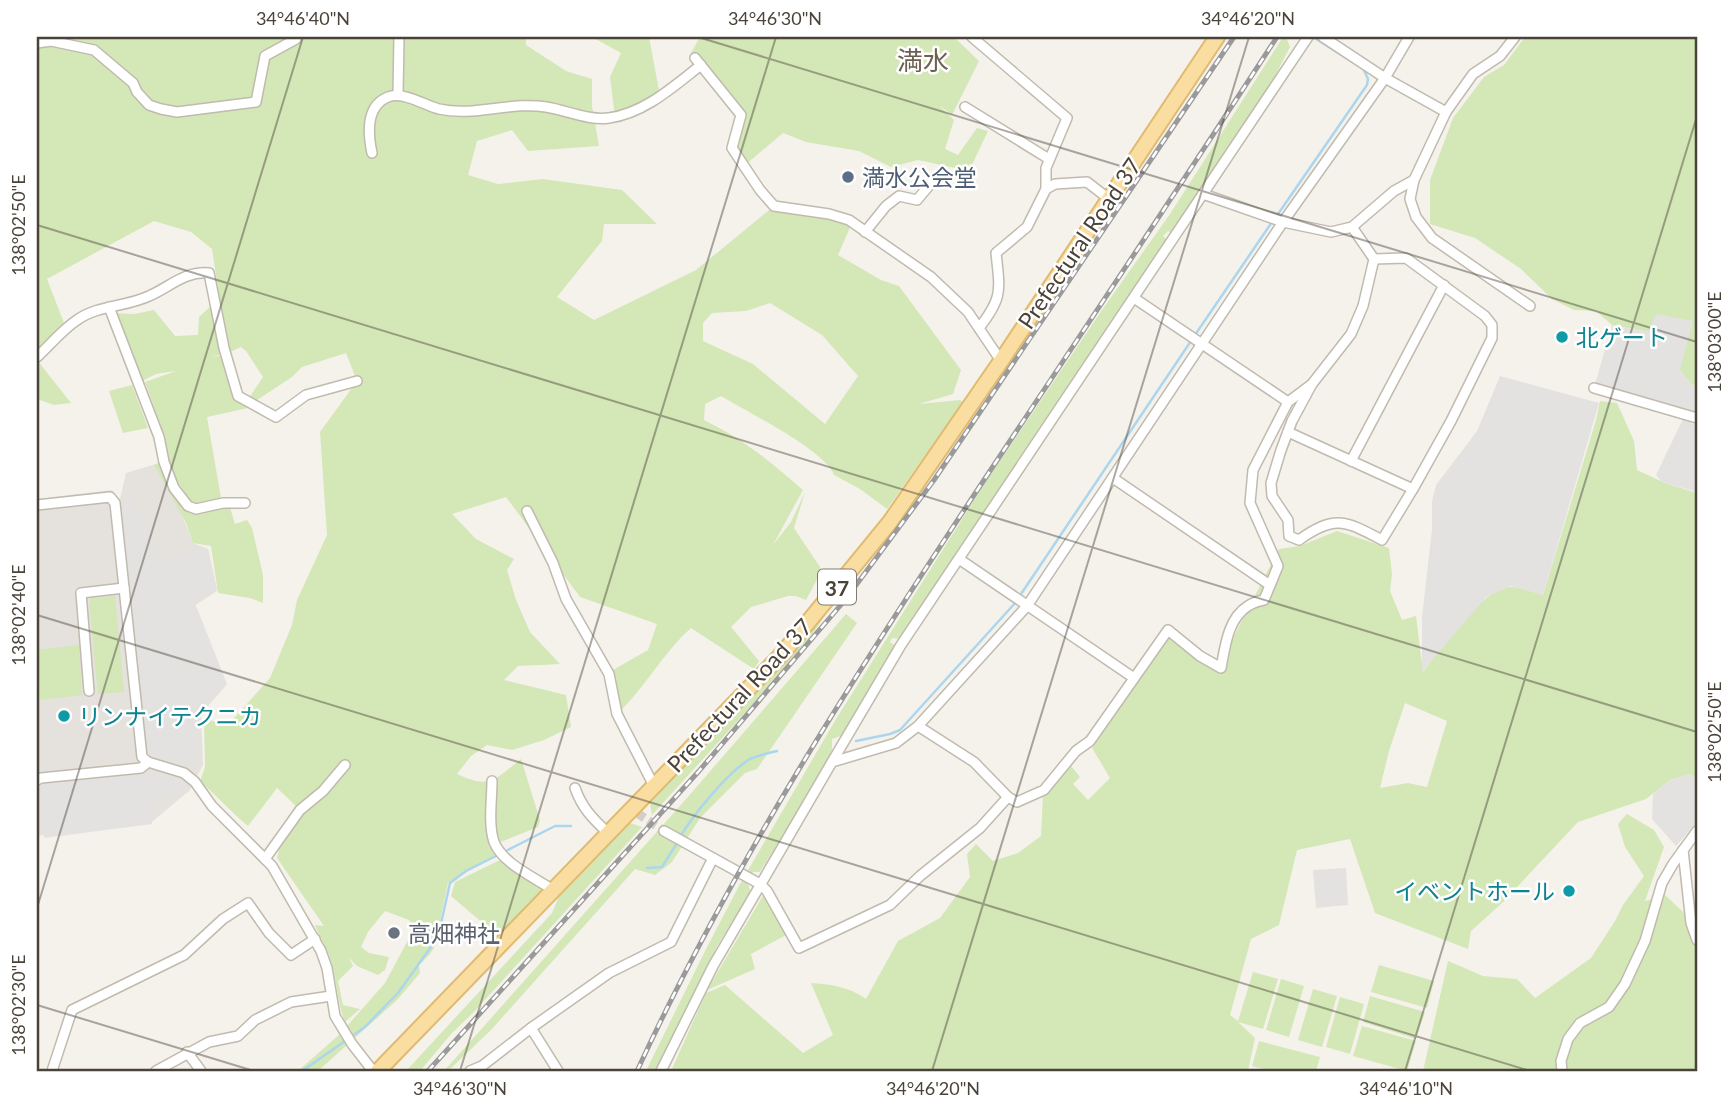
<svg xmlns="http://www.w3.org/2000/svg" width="1734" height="1108" font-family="Lato,'Noto Sans JP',sans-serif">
	<rect width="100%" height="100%" fill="#f5f2ec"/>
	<path fill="#e5e1dd" d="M156,464L178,505L193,543L208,549L217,591L194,606L226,685L201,714L203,765L190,790L153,821L37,836V499L112,490L120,499L126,473Z"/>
	<g fill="#d3e7b7" fill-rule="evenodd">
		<path d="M37,37H485L486,39L526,37V45L566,71L592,79V106L599,146L528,151L512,130L477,141L468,175L498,184L543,179L622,190L657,224H604L602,241L557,297L594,320L696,270L774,206L852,223L838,255L881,280L899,286L961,370L953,394L919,404L960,400L963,402L887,509L860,489L834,475C825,450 747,412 721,396L705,404L704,420C744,440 769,460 803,490L773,545L791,522L805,492L794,528L822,570L806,600L796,596H788L751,607L731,627L759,661L754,669L691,628C662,654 645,688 617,714L613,670L648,650L657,624L580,597L506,497L452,514L476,539L514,559L507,570L516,600L530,632L560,664L518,666L504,680L566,695L571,727L544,740L512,750L487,745L471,756L457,774C491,790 495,779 521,759L540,820L538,827L488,847H495L499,853L448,883L437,936L440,938L430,954L419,965L420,973L397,1000L318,1071H298L340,1034L385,983L414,929L409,920L385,911L368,932L361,947L369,953L389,957L385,970L378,975L357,966L349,958L353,966L338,981L343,1005L360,1009L345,1022C337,1002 337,981 331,961C328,949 319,937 315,925L324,926L277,858L285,823L297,807L277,788L248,826C231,812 217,796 200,781L205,767L204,718L227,726L270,678L292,625L297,600L327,535L320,432L357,381L346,353L302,367L292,377L254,402L249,398L263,377L246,351L241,347L228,353L212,249L191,232L154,221L47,279L64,323L37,353ZM770,303L822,335L858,376L825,424L753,364L703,341V323L712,313L746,311Z"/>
		<path d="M592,37H649L660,96L615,117L610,77L621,53Z"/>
		<path d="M700,37H954L979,61L952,115L939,105L954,120L945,149L958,155L977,128L988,131L969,171L918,160L891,167L859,151L806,142L783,133L744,166L732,148L741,115L691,53Z"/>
		<path d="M1283,37H1286L1290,47L1267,91L1172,234L1168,231L1163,236L1168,241L901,639L892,638L890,642L896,646L841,736L832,739V757L760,872H753L747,882L751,892L717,946L658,1071H646L706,949L740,884L836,719L983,486L1102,310L1170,214Z"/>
		<path d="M1525,37H1697V386L1692,385L1649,332L1612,325L1596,311L1574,310L1552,299L1521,269L1475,238L1430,224V180L1453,118L1484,77L1504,65Z"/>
		<path d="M212,305L224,353L211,358L225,354L238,396L248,408L207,417L221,498L193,504L170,471L161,426L145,382L176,371L156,374L140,382L115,313L134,314L154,310L175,336L198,335L199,317Z"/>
		<path d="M37,360L71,403L54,405L37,399Z"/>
		<path d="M132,385L148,428L123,433L109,391Z"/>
		<path d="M1600,401L1617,403L1634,441L1637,470L1665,483L1697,493V780L1690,774L1670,780L1646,799L1578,822L1502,903L1471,931L1468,949L1375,913L1350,839L1297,850L1279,925L1251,939L1230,1015L1238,1021L1253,972L1278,979L1263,1029L1238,1022L1255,1038L1248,1071H671L706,993L725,985L803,1053L833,1035L811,983C830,984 850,987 866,999L898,941L940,918L970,877L967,854L976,844L993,861L1018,853L1041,836L1043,795L1071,766L1080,777L1073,784L1088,800L1110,778L1092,748L1169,638L1222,671L1234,636L1279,549L1300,546L1337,531L1389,548L1392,574L1390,591L1402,620L1416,616L1423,672C1441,649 1481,588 1511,587C1521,586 1534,593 1543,595L1596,420ZM1405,703L1447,721L1427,787L1408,783L1380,788L1389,751Z"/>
		<path d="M161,462L195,513L229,504L235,524L247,520L252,528L263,575V603L250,598L218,593L211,546L193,543L186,523L154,465Z"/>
		<path d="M115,596L124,692L98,694L89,603L91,598Z"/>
		<path d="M827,612L813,634L755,702L652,815L650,803Z"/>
		<path d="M846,614L857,623L757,769L745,773L700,818L672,862L655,875L635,869L491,1030L448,1071H444L687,798Z"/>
		<path d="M79,645L82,695L40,700L37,650Z"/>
		<path d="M1627,814L1654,830L1664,847L1645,901L1665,895L1683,912L1697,936V1071H1423L1448,961L1483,976L1517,979L1535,998L1591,958L1615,921L1623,905L1644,876L1625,847L1618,824Z"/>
		<path d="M630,823L642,827L474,1012L452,1033L420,1071H406L552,913L560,894Z"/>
		<path d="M500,860H508L546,890L499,937L451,896L455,882Z"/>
		<path d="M764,894L788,934L751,954L755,969L707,990Z"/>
		<path d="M1379,965L1434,981L1427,1008L1371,992Z"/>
		<path d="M1281,979L1304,986L1289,1037L1266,1030Z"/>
		<path d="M1313,989L1337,996L1322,1047L1298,1040Z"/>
		<path d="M1370,996L1425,1012L1416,1039L1363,1022Z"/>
		<path d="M1340,997L1364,1004L1350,1054L1326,1047Z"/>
		<path d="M1362,1026L1416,1041L1407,1071L1353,1056Z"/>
		<path d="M1259,1041L1320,1057L1316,1071H1273L1252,1066Z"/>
	</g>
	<g fill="#e4e2e0">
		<path d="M1656,314L1693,321L1680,370L1692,385L1697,387V413L1594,388L1612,325L1648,332Z"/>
		<path d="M1500,376L1599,403L1543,595L1511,586L1486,597L1422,672V617L1432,529V501L1436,485L1477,431Z"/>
		<path d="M1683,419L1697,426V492L1662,482L1656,475Z"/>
		<path d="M133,500L162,560L208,549L217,589L193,598L227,684L201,714L197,725L198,760L195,769L147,752L119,504Z"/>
		<path d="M141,768L183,782L189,792L150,797L152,824L44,838L41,778Z"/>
		<path d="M1690,774L1697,781V822L1676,846L1652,819L1653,794L1670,780Z"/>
		<path d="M1346,868L1348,905L1316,908L1313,870Z"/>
	</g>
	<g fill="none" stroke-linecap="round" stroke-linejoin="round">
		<g stroke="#acd6ee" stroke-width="2.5">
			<path d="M1313,37L1351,61"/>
			<path d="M1276,217L1367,85L1368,79L1363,68"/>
			<path d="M1195,335L1272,222"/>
			<path d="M1019,597L1191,341"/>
			<path d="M856,741L890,734L900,730L1016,602"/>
			<path d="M680,837C693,815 728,772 750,759C759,755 768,753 777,751"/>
			<path d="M504,852L555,826H571"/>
			<path d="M647,868L662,867L677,843"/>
			<path d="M302,1071L365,1027L398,993L438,937L450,883L466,871L498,855"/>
		</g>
		<path stroke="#d3cfc8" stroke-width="9" stroke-dasharray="9 4.5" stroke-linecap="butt" d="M637,813L664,831"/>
		<defs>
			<g id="street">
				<path d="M972,37L1067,118L1046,168V189"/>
				<path d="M1323,37L1385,78L1409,37"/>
				<path d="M1515,37L1500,56L1473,74L1446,112L1414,180L1410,199L1416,217L1432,238L1530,306"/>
				<path d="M37,43L51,41L94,50L133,83L137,92L149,105L161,109L177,112L256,102L265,56L296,39"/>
				<path d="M695,58L741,115L732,148L760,190L774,206L829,214L849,220L931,277L968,312L1001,361"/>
				<path d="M398,94L399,37"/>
				<path d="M965,107L1049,159"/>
				<path d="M372,153C368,134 365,106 388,97C403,91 424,105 439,109C475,117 510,101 546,107C566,110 589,121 609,118C645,113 674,86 701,65"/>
				<path d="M1203,194L1283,222L1331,232L1352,227L1394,191L1414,180"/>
				<path d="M1352,227L1374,259L1363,306L1351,334L1312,384L1292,421L1281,450L1271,483L1272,496L1288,520L1289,536L1299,540C1335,514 1346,521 1382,540L1413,489"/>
				<path d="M865,232L886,206L899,196L917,200L932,182"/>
				<path d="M1134,298L1288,402"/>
				<path d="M109,307L159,437L164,462L174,488L188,506L196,509L223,503H245"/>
				<path d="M979,328C1003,298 1000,290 996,253L1027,227L1046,189L1055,184L1087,182L1109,199"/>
				<path d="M37,357C50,345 62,330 77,320C98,305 126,307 149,296C170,287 184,271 209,273L224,348L238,396L276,417L306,395L357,381"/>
				<path d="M1594,388L1697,418"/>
				<path d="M1288,432L1413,489L1451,421L1492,338V325L1485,316L1406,258L1374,259"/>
				<path d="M1351,461L1444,285"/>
				<path d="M1113,478L1270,585"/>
				<path d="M37,505L110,497L115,503L142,757L148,762L184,773L195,782L212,806L272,866L321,951L327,968L335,1016L352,1044L373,1071"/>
				<path d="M527,511L553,563L566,599L609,674L617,714L654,786"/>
				<path d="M959,559L1134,678"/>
				<path d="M89,691L81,593L124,588"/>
				<path d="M918,726L974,762L1008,797L1017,802L1044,790L1076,751L1090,741L1168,630L1200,656L1221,668C1225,647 1228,618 1248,606C1252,603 1259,601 1264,600L1278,566L1250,503L1253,470L1288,402L1312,384"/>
				<path d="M832,762L901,645L1308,37"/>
				<path d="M37,780L41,778L141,768L148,762"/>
				<path d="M492,781C492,800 488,824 494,842C503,864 534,877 553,890"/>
				<path d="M575,788C582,808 593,819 608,833"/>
				<path d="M664,831L760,884L767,891L799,948L890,905L920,876L980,828L1008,797"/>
				<path d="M1683,850L1691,923L1697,940"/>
				<path d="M265,859L300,810L323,791L345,765"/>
				<path d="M531,1028L558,1071"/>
				<path d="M187,1052L201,1071"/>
				<path d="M52,1071L72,1010L184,955L223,919L248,903L269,933L291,955L315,939"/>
				<path d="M156,1071L209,1042L238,1036L255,1020L291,1002L331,996"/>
				<path d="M470,1071L482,1066L531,1028L609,973L671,942L713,858"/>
				<path d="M661,1071L713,966L832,762L896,743L918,726L1027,606L1283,222L1385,78L1446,112"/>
				<path d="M1562,1071L1561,1061L1568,1039L1580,1023L1609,1007L1625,984L1645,941L1662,883L1673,864L1697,831"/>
			</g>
			<path id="primary" d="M378,1071L782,654L890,522L1001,361L1217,37"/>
		</defs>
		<use href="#street" stroke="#c1baae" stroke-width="12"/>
		<use href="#primary" stroke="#e0ba6f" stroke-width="18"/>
		<use href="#street" stroke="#fff" stroke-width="9"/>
		<use href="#primary" stroke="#fadda0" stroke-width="14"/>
		<defs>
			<g id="rail">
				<path d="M428,1071L699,771L845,600L934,480L1234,37"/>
				<path d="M637,1071C732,865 855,675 980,486C1079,337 1179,188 1277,37"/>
			</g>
		</defs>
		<use href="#rail" stroke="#9a9a9a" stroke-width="5"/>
		<use href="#rail" stroke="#fff" stroke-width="2.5" stroke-dasharray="8" stroke-linecap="butt"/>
	</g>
	<path fill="none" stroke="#4a4339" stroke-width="2" stroke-opacity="0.45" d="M698,37L1697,342M37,225L1697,732M37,615L1530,1071M37,908L303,37M37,1005L254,1071M460,1071L776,37M932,1071L1249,37M1405,1071L1697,116"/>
	<circle fill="#5c6f8a" stroke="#fff" stroke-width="2.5" cx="848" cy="177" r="7"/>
	<g fill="#0f9aa8" stroke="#fff" stroke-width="2.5">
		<circle cx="1562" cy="337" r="7"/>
		<circle cx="64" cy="716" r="7"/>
		<circle cx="1569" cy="891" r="7"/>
	</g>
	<circle fill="#6b7280" stroke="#fff" stroke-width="2.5" cx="394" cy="933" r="7"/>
	<g text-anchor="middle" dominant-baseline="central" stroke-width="5" stroke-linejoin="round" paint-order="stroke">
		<rect fill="#fff" stroke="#807b74" stroke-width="2" x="818" y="569.5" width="38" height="35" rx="5"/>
		<g font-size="21" font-weight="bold" fill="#4a4339">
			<text x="837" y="587">37</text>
		</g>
		<g font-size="23" fill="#4e5e75" stroke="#fff" text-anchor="start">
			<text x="862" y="177">満水公会堂</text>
		</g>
		<g font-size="23" fill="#4a4339" stroke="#fff">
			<text transform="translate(1079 243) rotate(-56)">Prefectural Road 37</text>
			<text transform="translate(739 695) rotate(-47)">Prefectural Road 37</text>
		</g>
		<g font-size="23" fill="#0d838f" stroke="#fff" text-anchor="start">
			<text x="1576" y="337">北ゲート</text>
			<text x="78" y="716">リンナイテクニカ</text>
			<text x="1555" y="891" text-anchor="end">イベントホール</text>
		</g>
		<g font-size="23" fill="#5b616d" stroke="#fff" text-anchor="start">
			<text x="408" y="933">高畑神社</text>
		</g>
		<g font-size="26" fill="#6c6051" stroke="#fff">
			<text x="923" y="60">満水</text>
		</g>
	</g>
	<rect width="1734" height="1108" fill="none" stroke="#ffffff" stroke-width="77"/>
	<rect x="38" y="38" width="1658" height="1032" fill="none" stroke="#4a4339" stroke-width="2.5"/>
	<g font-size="18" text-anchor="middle" fill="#4a4339">
		<text x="303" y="25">34°46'40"N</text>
		<text x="775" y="25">34°46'30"N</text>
		<text x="1248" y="25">34°46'20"N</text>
		<text transform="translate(19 225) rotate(-90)" y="6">138°02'50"E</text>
		<text transform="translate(1715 342) rotate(-90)" y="6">138°03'00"E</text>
		<text transform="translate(19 615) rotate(-90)" y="6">138°02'40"E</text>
		<text transform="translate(1715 732) rotate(-90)" y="6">138°02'50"E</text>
		<text transform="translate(19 1005) rotate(-90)" y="6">138°02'30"E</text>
		<text x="460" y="1095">34°46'30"N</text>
		<text x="933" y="1095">34°46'20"N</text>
		<text x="1406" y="1095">34°46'10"N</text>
	</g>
</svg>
